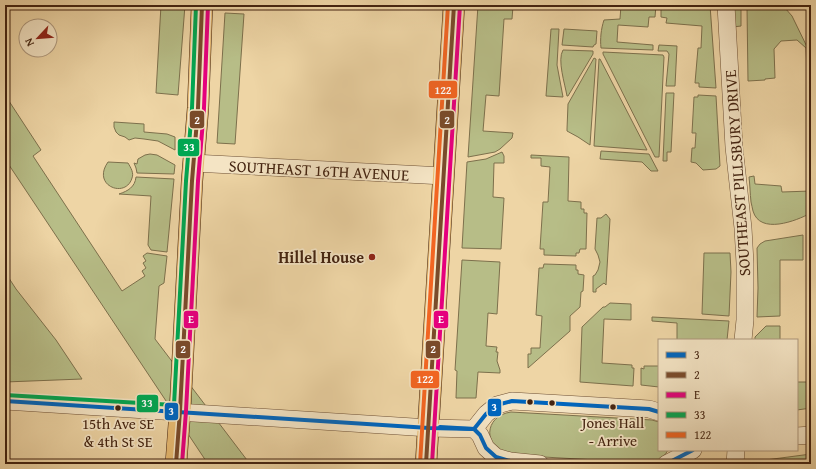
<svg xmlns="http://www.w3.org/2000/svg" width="816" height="469" font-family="'Gentium Book Plus',serif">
	<rect width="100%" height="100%" fill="#eed5a5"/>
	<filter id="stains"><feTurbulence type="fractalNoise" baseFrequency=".005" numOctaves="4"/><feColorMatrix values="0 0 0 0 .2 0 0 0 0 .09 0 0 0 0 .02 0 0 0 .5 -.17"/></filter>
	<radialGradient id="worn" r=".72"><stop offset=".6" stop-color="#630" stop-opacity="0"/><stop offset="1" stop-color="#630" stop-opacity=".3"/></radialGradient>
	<g fill="#b7bd87" stroke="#7d704c">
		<path d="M161,5H185L178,95L156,93Z"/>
		<path d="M478,5H510V6H513L512,19H504L499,96L486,95L483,131L513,133L512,138L500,149L495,152L468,157Z"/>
		<path d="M621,5H656L655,17H649L648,27L618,25L617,42L653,45V50L601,48C600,39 601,29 604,20L620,19Z"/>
		<path d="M661,5H710L716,88L699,87V83H695L698,48H701L702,26L666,23L667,18L661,17Z"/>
		<path d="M775,6L785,8L792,16L811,55V88H808L806,48L797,40L781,41L774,49L775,78L765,79V80L748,81L747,7Z"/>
		<path d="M732,7H741V26L733,27Z"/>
		<path d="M225,13L244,14L235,144L217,143Z"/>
		<path d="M551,29H559L557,65L563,97L546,96Z"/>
		<path d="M564,29L597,31L596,44L594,45L593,47L562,45Z"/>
		<path d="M659,45L677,46L675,86H666L669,54L667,51H658Z"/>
		<path d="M563,50L593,51V54L568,96H567C565,84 557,60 563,50Z"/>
		<path d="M603,52L663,55L664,57L659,157H655L603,54Z"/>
		<path d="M594,58L596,59L590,145L578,137L567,131V129L568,104Z"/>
		<path d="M599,59H600L647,150L594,146Z"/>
		<path d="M666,93H674L671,152H667V161H663Z"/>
		<path d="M5,95L41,150L33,156L122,291L145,276L142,271L146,268L143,263L146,261L143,256L147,253L167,256L164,283L159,286L155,339L250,464H208L5,159Z"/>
		<path d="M698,95L716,96L720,166L716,169L703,170L696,163L691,162L692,148H695L696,133H692L694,97H698Z"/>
		<path d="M114,122L144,124V132L167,134L175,137V150L158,141L144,139L135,138L129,140L125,137L119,135L116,132L114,127Z"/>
		<path d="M601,151L649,154L658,171H651L642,162L600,159Z"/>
		<path d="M502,152L504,156V163H494L493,197L504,198L501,249L462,248L467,162L486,159Z"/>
		<path d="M150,154L157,155L175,165L174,174L137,173L136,168L134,163L137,164L138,159L145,155Z"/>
		<path d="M531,155L569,157L568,201L581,202V209H584V213H587L586,249H580L579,253H576V256L544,255V249H540L543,202H548L550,167L541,166V158H531Z"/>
		<path d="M108,162L128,163C131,168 134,173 132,178C126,199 91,186 108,162Z"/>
		<path d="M754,176L755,184L781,186L782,192L811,191V213C796,221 760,235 753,211C752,208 752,205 751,202C750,193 750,185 749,177Z"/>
		<path d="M136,177L174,179L167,252L151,250L148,245L151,196L119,194C128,191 135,187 136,177Z"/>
		<path d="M606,214L610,219L606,285L604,283L596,289V292H593V276L595,275L598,270L600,262L598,255L595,249L597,218H601Z"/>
		<path d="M803,235V260H780V316L757,317L758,288L757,248L760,244L765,241Z"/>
		<path d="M704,253H730L731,272L729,316L702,314Z"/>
		<path d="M462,260L500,262L497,314L488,313L486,346L497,347L496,352H498L497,361L500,370V373L478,372L476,398H456L457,371L455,370Z"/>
		<path d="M544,264L576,265V270H578V274L584,275L583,291L581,292L580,307L570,316V331L528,368V354H531V348H540L542,316L536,315L539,268H543Z"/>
		<path d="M5,272L16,289L56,340L82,379L5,382Z"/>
		<path d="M610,303L631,304V320L604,319L602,363L632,365V368H634L633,386L580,382L582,327L603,307H605Z"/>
		<path d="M652,317L729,321L727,340H677V323L652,321Z"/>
		<path d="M766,326H780V340H755V337Z"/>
		<path d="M644,366H659V387L641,385V368L644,369Z"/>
		<path d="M797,382H811V408L797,410Z"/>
		<path d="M511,412L652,420L659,422V450H668C663,459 657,462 648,463L509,455C483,448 483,416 511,412Z"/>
		<path d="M811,454V464H757L758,461Z"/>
	</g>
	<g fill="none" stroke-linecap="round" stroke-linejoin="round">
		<defs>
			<g id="minor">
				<path d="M726,5L734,147L743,228L745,263V320L743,340"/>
				<path d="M193,163L444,176"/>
				<path d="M5,401L429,428L474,429L480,435L486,448L496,457L510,461L540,464"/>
				<path d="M474,429L486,414L497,405L512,401L649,409L659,412"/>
				<path d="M797,436L811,435"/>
				<path d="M666,464L693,450"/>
				<path d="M735,464L736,450"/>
			</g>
			<g id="major">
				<path d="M176,464L180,411L192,181L198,108L202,5"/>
				<path d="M426,464L454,5"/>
			</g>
		</defs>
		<use href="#minor" stroke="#6e5035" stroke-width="18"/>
		<use href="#major" stroke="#432310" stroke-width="22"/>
		<use href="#minor" stroke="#f4e4c4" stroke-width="17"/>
		<use href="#major" stroke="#e7ba72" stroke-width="21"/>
		<defs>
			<g id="bus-1">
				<path d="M5,401L429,428L474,429L486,414L497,405L512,401L649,409L659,412"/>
				<path d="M440,427L474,429L480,435L486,448L496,457L510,461L540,464"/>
				<path d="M666,464L693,450"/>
			</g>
			<g id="bus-2">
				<path d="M176,464L180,411L192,181L198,108L202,5"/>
				<path d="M426,464L454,5"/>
			</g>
			<g id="bus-3">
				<path d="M182,464L186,411L198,181L204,108L208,5"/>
				<path d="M432,464L460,5"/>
			</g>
			<path id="bus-4" d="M5,395L174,405L186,181L192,108L196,5"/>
			<path id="bus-5" d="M420,464L448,5"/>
		</defs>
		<use href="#bus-1" stroke="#f4e4c4" stroke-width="7"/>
		<use href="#bus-2" stroke="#f4e4c4" stroke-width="7"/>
		<use href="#bus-3" stroke="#f4e4c4" stroke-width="7"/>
		<use href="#bus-4" stroke="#f4e4c4" stroke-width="7"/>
		<use href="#bus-5" stroke="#f4e4c4" stroke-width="7"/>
		<use href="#bus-1" stroke="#0065bd" stroke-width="4"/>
		<use href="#bus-2" stroke="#7a4b2a" stroke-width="4"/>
		<use href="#bus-3" stroke="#e5007d" stroke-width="4"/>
		<use href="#bus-4" stroke="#00a651" stroke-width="4"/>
		<use href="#bus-5" stroke="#f26522" stroke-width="4"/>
	</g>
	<circle fill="#8f2418" stroke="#f4e4c4" stroke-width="1.5" cx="372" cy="257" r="4"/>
	<g fill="#432310" stroke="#f4e4c4" stroke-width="1.5">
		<circle cx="530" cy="402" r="3.5"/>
		<circle cx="552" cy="403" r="3.5"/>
		<circle cx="613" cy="407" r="3.5"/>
		<circle cx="118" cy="408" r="3.5"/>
	</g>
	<g text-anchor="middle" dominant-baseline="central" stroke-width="3.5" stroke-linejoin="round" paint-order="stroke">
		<g font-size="15" fill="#432310" stroke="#f4e4c4">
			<text x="613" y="422">Jones Hall<tspan x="613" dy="18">- Arrive</tspan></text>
			<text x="118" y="423">15th Ave SE<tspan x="118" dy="18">&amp; 4th St SE</tspan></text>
		</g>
		<g font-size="16" fill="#432310" stroke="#f4e4c4">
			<text transform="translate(319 170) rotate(3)">SOUTHEAST 16TH AVENUE</text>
			<text transform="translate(737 173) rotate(-94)">SOUTHEAST PILLSBURY DRIVE</text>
		</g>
		<g font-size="16" font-weight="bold" fill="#432310" stroke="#f4e4c4" text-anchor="end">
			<text x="364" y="257">Hillel House</text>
		</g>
	</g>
	<g stroke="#f4e4c4" stroke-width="1.5">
		<rect x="428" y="80" width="30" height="19" rx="4" fill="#f26522"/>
		<rect x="439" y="110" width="16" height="19" rx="4" fill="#7a4b2a"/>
		<rect x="189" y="110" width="16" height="19" rx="4" fill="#7a4b2a"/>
		<rect x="177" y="138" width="23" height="19" rx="4" fill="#00a651"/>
		<rect x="433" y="310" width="16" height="19" rx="4" fill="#e5007d"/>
		<rect x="183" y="310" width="16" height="19" rx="4" fill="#e5007d"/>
		<rect x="425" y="340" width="16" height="19" rx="4" fill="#7a4b2a"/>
		<rect x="175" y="340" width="16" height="19" rx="4" fill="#7a4b2a"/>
		<rect x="410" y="370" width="30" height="19" rx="4" fill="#f26522"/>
		<rect x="136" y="394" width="23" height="19" rx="4" fill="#00a651"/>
		<rect x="487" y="398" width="15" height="19" rx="4" fill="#0065bd"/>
		<rect x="164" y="402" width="15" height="19" rx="4" fill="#0065bd"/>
	</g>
	<g font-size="11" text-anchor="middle" font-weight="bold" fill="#fff">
		<text x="443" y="94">122</text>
		<text x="447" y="124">2</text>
		<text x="197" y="124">2</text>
		<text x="189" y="151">33</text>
		<text x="441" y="323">E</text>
		<text x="191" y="323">E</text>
		<text x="433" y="353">2</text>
		<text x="183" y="353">2</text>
		<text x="425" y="383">122</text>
		<text x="147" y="407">33</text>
		<text x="494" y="411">3</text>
		<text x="171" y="415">3</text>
	</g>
	<rect width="816" height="469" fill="none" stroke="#eed5a5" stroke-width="20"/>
	<rect x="6" y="6" width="804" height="457" fill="none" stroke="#432310" stroke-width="2"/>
	<rect x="10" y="10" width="796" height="449" fill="none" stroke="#432310"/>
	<rect x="658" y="339" width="140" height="112" fill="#f4e4c4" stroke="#ad977c"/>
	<rect x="666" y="352" width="20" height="6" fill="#0065bd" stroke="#ad977c"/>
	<text x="694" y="359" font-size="12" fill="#432310">3</text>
	<rect x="666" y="372" width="20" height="6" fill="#7a4b2a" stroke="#ad977c"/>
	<text x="694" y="379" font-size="12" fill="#432310">2</text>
	<rect x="666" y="392" width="20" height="6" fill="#e5007d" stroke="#ad977c"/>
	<text x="694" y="399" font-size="12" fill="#432310">E</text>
	<rect x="666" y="412" width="20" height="6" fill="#00a651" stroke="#ad977c"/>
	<text x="694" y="419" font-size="12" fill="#432310">33</text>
	<rect x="666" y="432" width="20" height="6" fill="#f26522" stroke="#ad977c"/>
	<text x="694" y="439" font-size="12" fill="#432310">122</text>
	<g transform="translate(38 38) rotate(244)"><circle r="19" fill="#f4e4c4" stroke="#ad977c"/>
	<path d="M0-3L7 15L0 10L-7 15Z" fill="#8f2418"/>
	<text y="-6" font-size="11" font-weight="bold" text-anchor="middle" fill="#432310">N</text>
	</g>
	<rect width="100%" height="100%" filter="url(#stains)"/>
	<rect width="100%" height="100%" fill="url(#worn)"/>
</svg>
